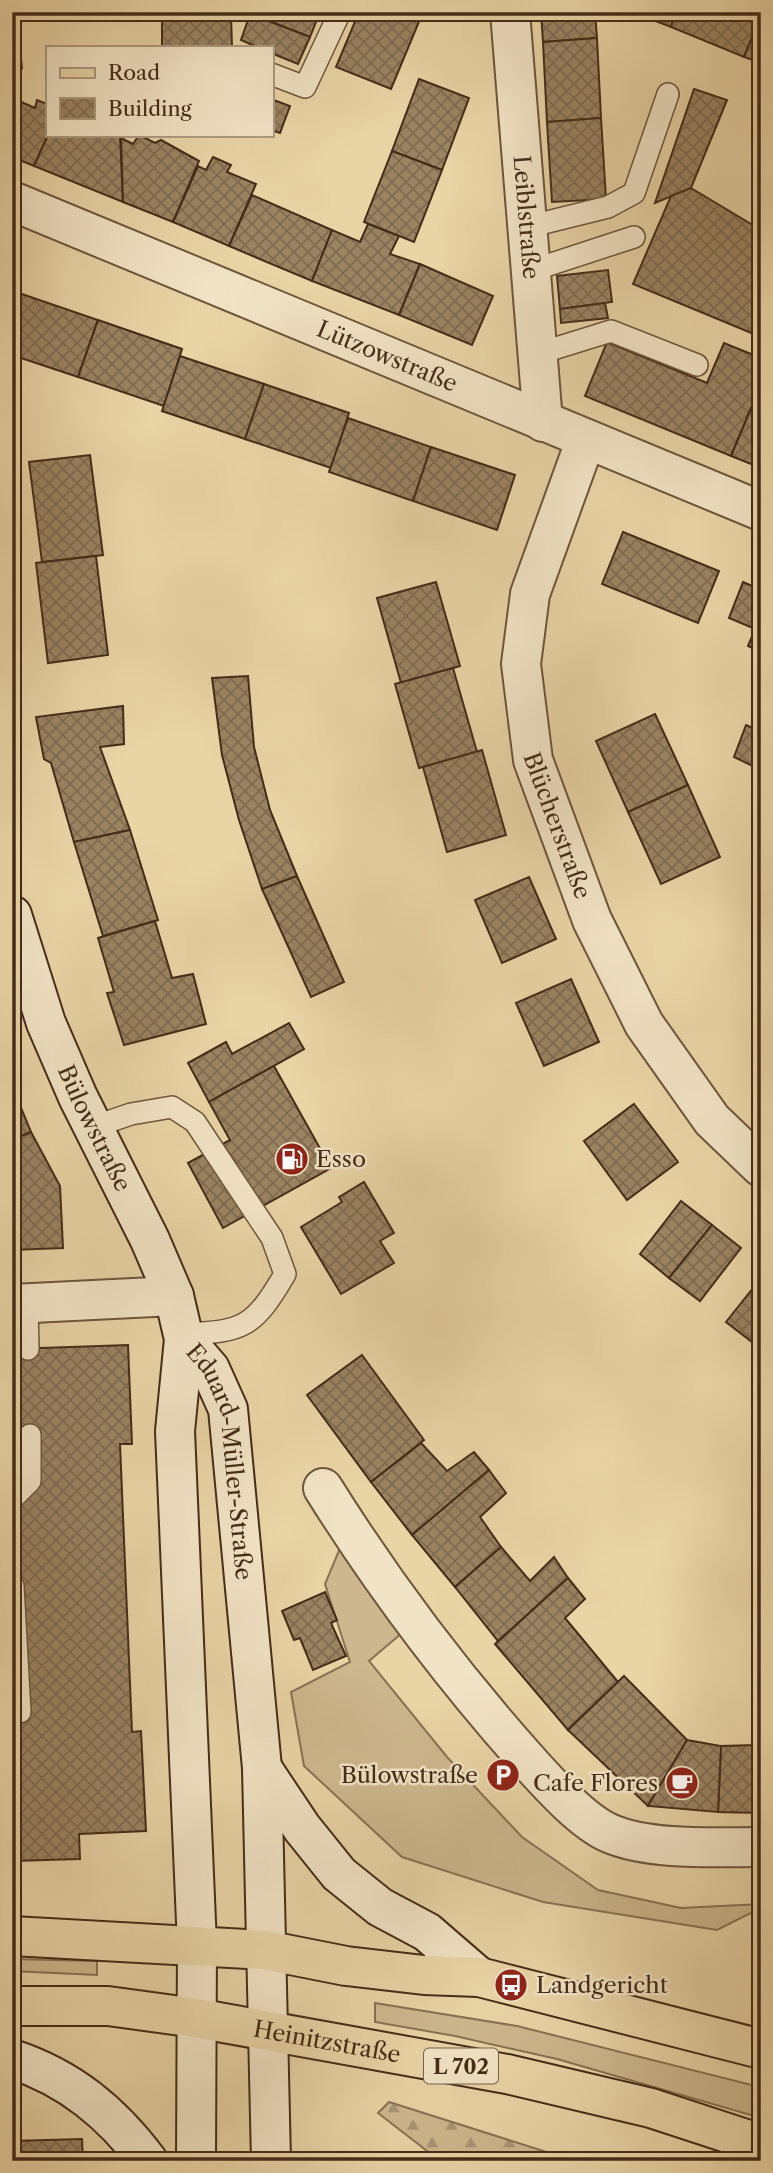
<svg xmlns="http://www.w3.org/2000/svg" width="773" height="2173" font-family="'Libre Caslon Text',serif">
	<defs>
		<pattern id="forest-firs" width="22" height="20" patternUnits="userSpaceOnUse" patternTransform="scale(1.75)"><rect width="22" height="20" fill="#cdb78e"/><path d="M5 1l3.5 6h-7zM16 11l3.5 6h-7z" fill="#a89573"/></pattern>
		<pattern id="building-cross-hatch" width="8" height="8" patternUnits="userSpaceOnUse" patternTransform="scale(1.75)"><rect width="8" height="8" fill="#9a8362"/><path d="M0 0l8 8M0 8l8-8" fill="none" stroke="#7f6b50"/></pattern>
	</defs>
	<rect width="100%" height="100%" fill="#e9d4a6"/>
	<filter id="stains"><feTurbulence type="fractalNoise" baseFrequency=".00286" numOctaves="4"/><feColorMatrix values="0 0 0 0 .2 0 0 0 0 .09 0 0 0 0 .02 0 0 0 .5 -.17"/></filter>
	<radialGradient id="worn" r=".72"><stop offset=".6" stop-color="#630" stop-opacity="0"/><stop offset="1" stop-color="#630" stop-opacity=".3"/></radialGradient>
	<g fill="#cdb78e" stroke="#887253" stroke-width="2">
		<path d="M348,1529L416,1621L369,1661L447,1757L522,1837L598,1890L681,1908L761,1904V1908L717,1930L543,1902L402,1857L304,1766L291,1692L350,1662L325,1584Z"/>
		<path d="M12,1959L97,1961V1975L12,1971Z"/>
		<path d="M375,2003L517,2026L756,2086L761,2095V2118L557,2059L455,2036L375,2022Z"/>
	</g>
	<path fill="url(#forest-firs)" stroke="#887253" stroke-width="2" d="M389,2102L575,2161H440L378,2113Z"/>
	<g fill="url(#building-cross-hatch)" stroke="#442c18" stroke-width="2">
		<path d="M12,12H16L22,68L12,69Z"/>
		<path d="M246,12H320L310,37Z"/>
		<path d="M359,12H423L391,89L336,67Z"/>
		<path d="M541,12H595L597,38L543,42Z"/>
		<path d="M632,12H676L671,27Z"/>
		<path d="M676,12H761V16L744,57L671,27Z"/>
		<path d="M250,14L310,37L298,64L271,53V47H257L241,40Z"/>
		<path d="M231,16L232,47H162V18Z"/>
		<path d="M761,16V63L744,57Z"/>
		<path d="M597,38L601,118L547,122L543,42Z"/>
		<path d="M419,79L469,98L442,170L392,151Z"/>
		<path d="M694,89L727,100L691,188L655,203Z"/>
		<path d="M12,98L35,108L37,100L47,104L48,135L34,166L12,157Z"/>
		<path d="M271,99L290,106L280,133L271,130Z"/>
		<path d="M601,118L606,199L552,202L547,122Z"/>
		<path d="M48,135H120L123,202L34,166Z"/>
		<path d="M139,135L155,143L161,140L199,161L173,222L123,202L121,138L133,144Z"/>
		<path d="M392,151L442,170L414,242L364,222Z"/>
		<path d="M213,157L231,165L227,172L256,184L229,246L173,222L198,166L206,170Z"/>
		<path d="M691,188L761,230V337L633,284L671,196Z"/>
		<path d="M252,195L332,230L312,281L229,246Z"/>
		<path d="M368,224L399,236L390,254L420,264L399,315L312,281L332,230L360,242Z"/>
		<path d="M420,264L493,296L472,345L399,315Z"/>
		<path d="M608,270L612,302L560,309L557,276Z"/>
		<path d="M13,291L98,320L78,377L12,355Z"/>
		<path d="M605,303L608,318L561,323L560,309Z"/>
		<path d="M98,320L182,349L164,406L78,377Z"/>
		<path d="M607,342L707,383L724,343L761,358V385L731,456L585,396Z"/>
		<path d="M180,356L264,384L245,439L162,411Z"/>
		<path d="M264,384L349,413L331,468L245,439Z"/>
		<path d="M757,394L761,395V468L731,456Z"/>
		<path d="M348,418L431,447L413,501L329,472Z"/>
		<path d="M431,447L515,475L497,530L413,501Z"/>
		<path d="M90,455L103,555L42,562L29,462Z"/>
		<path d="M623,532L719,571L698,623L602,584Z"/>
		<path d="M96,556L108,655L48,663L36,563Z"/>
		<path d="M436,582L460,666L401,683L377,598Z"/>
		<path d="M743,582L761,590V615L755,629L729,618Z"/>
		<path d="M761,615V652L748,646Z"/>
		<path d="M453,668L477,752L419,768L395,684Z"/>
		<path d="M248,676L254,747L270,810L297,876L262,889L239,820L222,755L212,678Z"/>
		<path d="M123,706L124,744L100,747L130,830L74,842L51,763L44,759L36,717Z"/>
		<path d="M655,714L688,785L628,812L596,741Z"/>
		<path d="M746,725L761,732V792L754,777L759,769L734,757Z"/>
		<path d="M482,750L506,835L447,852L423,767Z"/>
		<path d="M688,785L720,857L661,884L628,812Z"/>
		<path d="M130,830L158,920L103,936L74,842Z"/>
		<path d="M297,876L344,982L311,997L262,889Z"/>
		<path d="M529,877L556,939L502,963L475,900Z"/>
		<path d="M155,921L172,978L193,974L206,1024L124,1045L107,993L114,992L98,938Z"/>
		<path d="M571,979L599,1042L544,1066L516,1003Z"/>
		<path d="M289,1023L304,1049L209,1102L188,1063L226,1042L232,1054Z"/>
		<path d="M274,1066L331,1168L223,1228L188,1163L230,1140L209,1102Z"/>
		<path d="M12,1086L31,1132L12,1140Z"/>
		<path d="M634,1104L678,1162L627,1200L584,1141Z"/>
		<path d="M31,1132L60,1186L63,1248L12,1250V1140Z"/>
		<path d="M364,1182L394,1233L380,1241L394,1263L341,1294L301,1227L342,1202L339,1197Z"/>
		<path d="M681,1201L712,1225L669,1278L640,1254Z"/>
		<path d="M712,1225L741,1248L700,1301L669,1278Z"/>
		<path d="M761,1278V1339L756,1345L726,1322Z"/>
		<path d="M128,1345L132,1444H120L132,1732L141,1731L146,1831L79,1834L80,1859L12,1861V1349Z"/>
		<path d="M362,1355L424,1440L371,1482L307,1395Z"/>
		<path d="M421,1443L447,1471L474,1452L489,1470L412,1535L371,1482Z"/>
		<path d="M489,1470L506,1493L480,1517L501,1547L455,1587L412,1535Z"/>
		<path d="M501,1547L530,1581L554,1557L568,1578L498,1641L455,1587Z"/>
		<path d="M568,1578L585,1599L565,1618L618,1682L568,1730L495,1644Z"/>
		<path d="M325,1592L337,1620L331,1623L346,1656L313,1670L300,1638L294,1640L282,1611Z"/>
		<path d="M624,1676L687,1740L648,1806L568,1730Z"/>
		<path d="M761,1731V1813L718,1812L721,1746L756,1745Z"/>
		<path d="M687,1740L721,1746L718,1812L648,1806Z"/>
		<path d="M82,2139L83,2161H12V2141Z"/>
	</g>
	<g fill="none" stroke-linecap="round" stroke-linejoin="round">
		<defs>
			<g id="lane">
				<path d="M271,74L305,87L340,12"/>
				<path d="M527,227L608,207L634,193L668,94"/>
				<path d="M530,271L634,237"/>
				<path d="M537,354L611,331L697,365"/>
				<path d="M93,1127L131,1114L172,1107L195,1122L272,1238L285,1274C254,1327 244,1332 183,1334"/>
				<path d="M27,1304L28,1349"/>
				<path d="M12,1499L30,1481V1435"/>
				<path d="M13,1586L20,1712"/>
			</g>
			<g id="street">
				<path id="s1" d="M510,12L543,422"/>
				<path id="s2" d="M12,201L761,511"/>
				<path id="s3" d="M586,439L530,594L521,664L533,760L592,920L644,1024L712,1120L761,1167"/>
				<path d="M12,1304L174,1296"/>
				<path d="M323,1488C383,1584 454,1678 530,1763C549,1784 582,1821 609,1833C650,1851 716,1847 761,1847"/>
			</g>
			<g id="secondary">
				<path id="s4" d="M12,915L46,1023L78,1097L150,1240L174,1296L184,1339L175,1431L197,1945L196,2161"/>
				<path id="s5" d="M184,1339L210,1369L228,1409L262,1768L271,2161"/>
				<path d="M262,1768L302,1828L339,1874L380,1907L427,1932L479,1977"/>
				<path d="M12,2059C70,2078 112,2113 148,2161"/>
			</g>
			<g id="primary">
				<path d="M12,1936L265,1950L346,1966L424,1975L479,1977L761,2049"/>
				<path id="s6" d="M12,2006H108L196,2018L507,2074L651,2108L761,2144"/>
			</g>
		</defs>
		<use href="#lane" stroke="#6d563c" stroke-width="24"/>
		<use href="#street" stroke="#6d563c" stroke-width="42"/>
		<use href="#secondary" stroke="#442c18" stroke-width="42"/>
		<use href="#primary" stroke="#442c18" stroke-width="42"/>
		<use href="#lane" stroke="#f1e3c5" stroke-width="21"/>
		<use href="#street" stroke="#f1e3c5" stroke-width="38"/>
		<use href="#secondary" stroke="#f1e3c5" stroke-width="38"/>
		<use href="#primary" stroke="#e9d4a6" stroke-width="38"/>
	</g>
	<defs>
		<symbol id="fuel-disc" viewBox="-11 -11 22 22"><circle r="9.5" fill="#8f2418" stroke="#f1e3c5"/><path d="M-5.5-6h7V0h2V4h1.3V-2.5L3-4.5l.8-.8L6-3V5H2.5V1h-1V6h-7ZM-4.2-4.7v3.2H.2V-4.7Z" fill="#fff"/></symbol>
		<symbol id="parking-disc" viewBox="-11 -11 22 22"><circle r="9.5" fill="#8f2418" stroke="#f1e3c5"/><path d="M-3.5-5.5H1a3.5 3.5 0 0 1 0 7H-1V5.5H-3.5ZM-1-3.4V-.6H.8a1.4 1.4 0 0 0 0-2.8Z" fill="#fff"/></symbol>
		<symbol id="cafe-disc" viewBox="-11 -11 22 22"><circle r="9.5" fill="#8f2418" stroke="#f1e3c5"/><path d="M-5.5-4.5H6V0H3Q3 3.5 0 3.5H-2.5Q-5.5 3.5-5.5 0ZM3-3.2v2h1.7v-2ZM-6 4.5H4V6H-6Z" fill="#fff"/></symbol>
		<symbol id="bus-disc" viewBox="-11 -11 22 22"><circle r="9.5" fill="#8f2418" stroke="#f1e3c5"/><path d="M-5-6H5V4H4V6H2V4H-2V6H-4V4H-5ZM-3.5-4V0h7V-4ZM-3.5 1.2v1.5H-2V1.2ZM2 1.2v1.5H3.5V1.2Z" fill="#fff"/></symbol>
	</defs>
	<g fill-rule="evenodd">
		<use href="#fuel-disc" x="273" y="1140" width="38" height="38"/>
		<use href="#parking-disc" x="484" y="1756" width="38" height="38"/>
		<use href="#cafe-disc" x="663" y="1764" width="38" height="38"/>
		<use href="#bus-disc" x="492" y="1966" width="38" height="38"/>
	</g>
	<g text-anchor="middle" dominant-baseline="central" stroke-width="5" stroke-linejoin="round" paint-order="stroke">
		<rect fill="#f1e3c5" stroke="#78634c" stroke-width="2" x="424" y="2048.5" width="74" height="35" rx="5"/>
		<g font-size="21" font-weight="bold" fill="#442c18">
			<text x="461" y="2066">L 702</text>
		</g>
		<g font-size="23" fill="#442c18" stroke="#f1e3c5">
			<text stroke="none"><textPath href="#s1" startOffset="206">Leiblstraße</textPath></text>
			<text stroke="none"><textPath href="#s2" startOffset="406">Lützowstraße</textPath></text>
			<text stroke="none"><textPath href="#s3" startOffset="402">Blücherstraße</textPath></text>
			<text stroke="none"><textPath href="#s4" startOffset="229">Bülowstraße</textPath></text>
			<text stroke="none"><textPath href="#s5" startOffset="133">Eduard-Müller-Straße</textPath></text>
			<text stroke="none"><textPath href="#s6" startOffset="318">Heinitzstraße</textPath></text>
		</g>
		<g font-size="23" fill="#442c18" stroke="#f1e3c5" text-anchor="start">
			<text x="316" y="1159">Esso</text>
			<text x="478" y="1775" text-anchor="end">Bülowstraße</text>
			<text x="658" y="1783" text-anchor="end">Cafe Flores</text>
			<text x="536" y="1985">Landgericht</text>
		</g>
	</g>
	<rect width="773" height="2173" fill="none" stroke="#e9d4a6" stroke-width="42"/>
	<rect x="14" y="14" width="745" height="2145" fill="none" stroke="#442c18" stroke-width="3.5"/>
	<rect x="21" y="21" width="731" height="2131" fill="none" stroke="#442c18" stroke-width="2"/>
	<rect x="46" y="46" width="228" height="91" fill="#f1e3c5" stroke="#ac9a80" stroke-width="2"/>
	<rect x="60" y="68" width="35" height="10" fill="#e9d4a6" stroke="#ac9a80" stroke-width="2"/>
	<text x="108" y="80" font-size="21" fill="#442c18">Road</text>
	<rect x="60" y="98" width="35" height="21" fill="url(#building-cross-hatch)" stroke="#ac9a80" stroke-width="2"/>
	<text x="108" y="116" font-size="21" fill="#442c18">Building</text>
	<rect width="100%" height="100%" filter="url(#stains)"/>
	<rect width="100%" height="100%" fill="url(#worn)"/>
</svg>
